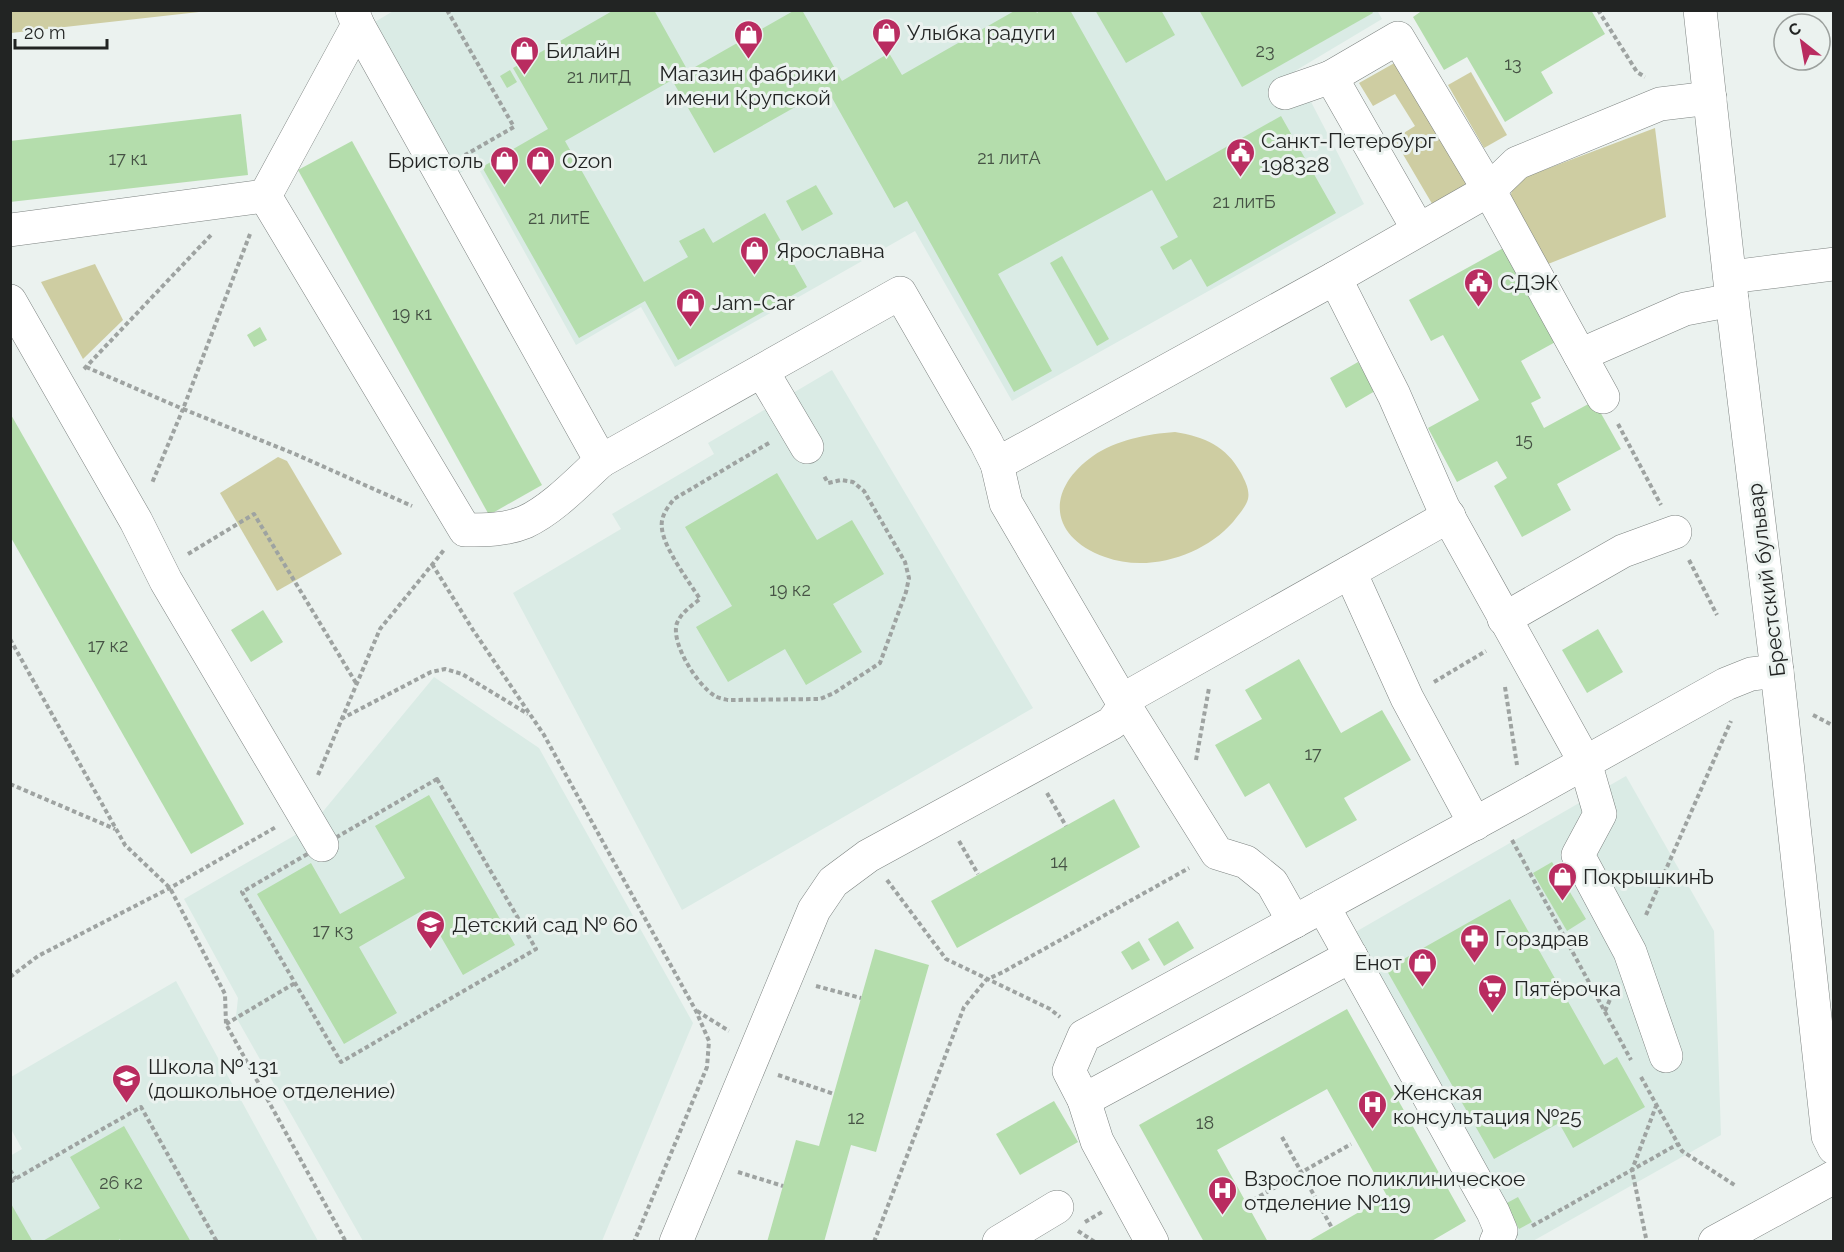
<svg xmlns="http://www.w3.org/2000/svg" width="1844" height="1252" font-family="Raleway,sans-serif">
	<rect width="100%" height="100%" fill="#ebf2ef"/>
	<g fill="#daebe5">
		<path d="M395,10H1377L1382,19L1295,71L1364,204L1012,401L915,231L675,367L641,307L576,345L476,164L452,177L368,26Z"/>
		<path d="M832,370L1033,708L682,910L513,593L621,529L612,514L714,454L708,443Z"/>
		<path d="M434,677L539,748L693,1023L602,1241H363L236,1017L238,998L184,899L311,826Z"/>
		<path d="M1626,776L1714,931L1721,1135L1533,1241H1519L1352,934Z"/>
		<path d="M176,981L318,1241H11L10,1156L22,1149L11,1129V1077Z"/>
	</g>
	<g fill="#cecda2">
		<path d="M11,10H208V11L11,33Z"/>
		<path d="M1398,61L1471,185L1434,207L1394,139L1415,126L1395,94L1373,106L1359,83Z"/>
		<path d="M1471,72L1507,135L1484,148L1448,85Z"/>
		<path d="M1655,128L1666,217L1538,268L1512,207L1511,194L1515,181Z"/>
		<path d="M95,264L123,320L83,359L41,282Z"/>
		<path d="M1175,432C1205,437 1226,446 1241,473C1245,481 1250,490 1248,499C1246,507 1238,515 1233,522C1203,556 1148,573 1105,557C1049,537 1045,490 1093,456C1116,440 1147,434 1175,432Z"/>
		<path d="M278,457L287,461L342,554L277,591L220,493Z"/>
	</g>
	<g fill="#b4ddac">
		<path d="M614,10H654L688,71L795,10H802L842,81L889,53L902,75L1016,10H1035L1037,13L1041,10H1070L1166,181L1281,116L1336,213L1207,287L1191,259L1173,270L1160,247L1178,237L1152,190L998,274L1052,371L1014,392L907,201L894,208L827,89L714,153L672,80L565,141L644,282L688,257L679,241L704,228L713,243L765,213L807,287L678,360L645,301L579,338L482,167L548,129L513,68Z"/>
		<path d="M1095,10H1161L1175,35L1126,63Z"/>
		<path d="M1199,10H1371L1373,13L1242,87Z"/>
		<path d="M1423,10H1591L1605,34L1541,72L1553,93L1505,122L1467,57L1444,70L1413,17Z"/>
		<path d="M510,70L517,82L507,88L500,76Z"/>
		<path d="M241,114L248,175L10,202V141Z"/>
		<path d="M352,141L542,485L489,515L298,170Z"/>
		<path d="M816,185L833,214L802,231L786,201Z"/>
		<path d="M1507,246L1559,340L1521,361L1541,398L1531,403L1544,428L1594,401L1621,449L1557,484L1571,510L1522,537L1494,486L1507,478L1497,461L1457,482L1428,428L1479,400L1443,335L1431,341L1409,300Z"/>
		<path d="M1062,256L1109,339L1097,346L1050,263Z"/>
		<path d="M260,327L267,340L254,347L247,335Z"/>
		<path d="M1358,362L1375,391L1346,408L1330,378Z"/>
		<path d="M10,413L244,824L191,854L10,536Z"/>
		<path d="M777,473L817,540L852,520L884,574L833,604L862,652L806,685L785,649L728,682L696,627L732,606L685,527Z"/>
		<path d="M263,610L283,642L251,662L231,630Z"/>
		<path d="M1598,629L1623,672L1587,693L1562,650Z"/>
		<path d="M1299,659L1341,733L1382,710L1411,760L1344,798L1357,820L1306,848L1269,783L1245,797L1215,745L1262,719L1245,690Z"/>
		<path d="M429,795L515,945L463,975L425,909L359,947L397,1013L344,1044L257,894L311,863L340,914L405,878L375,826Z"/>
		<path d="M1114,799L1140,847L957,948L931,901Z"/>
		<path d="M1552,862L1586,919L1567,931L1533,873Z"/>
		<path d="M1510,899L1604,1065L1617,1057L1645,1107L1573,1148L1559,1123L1494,1159L1386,969Z"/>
		<path d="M1178,921L1194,948L1164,966L1148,939Z"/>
		<path d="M1139,941L1150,960L1132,970L1121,952Z"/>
		<path d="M875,949L929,965L876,1152L851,1145L824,1242H767L796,1140L819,1146Z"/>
		<path d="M1347,1009L1466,1221L1430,1242H1307L1387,1196L1327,1089L1217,1150L1268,1242H1204L1139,1125Z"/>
		<path d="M1054,1101L1078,1142L1020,1175L996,1134Z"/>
		<path d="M124,1126L191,1242H121L120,1239L116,1242H41L100,1208L70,1157Z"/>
		<path d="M1518,1197L1532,1222L1519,1229L1505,1204Z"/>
		<path d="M10,1202L33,1242H10Z"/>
	</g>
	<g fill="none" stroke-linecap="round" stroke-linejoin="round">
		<defs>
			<g id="minor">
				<path d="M352,10L358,25L601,461L900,293L986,442L997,464L1335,278L1489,190L1517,163L1660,104L1710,98"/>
				<path d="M1700,10L1732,300L1777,671L1828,1136L1834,1148"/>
				<path d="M1331,77L1398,38L1489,190L1603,397"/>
				<path d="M1285,93L1331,77L1418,229"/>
				<path d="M265,196L465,530C485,530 506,530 525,522C553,509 579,481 601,461"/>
				<path d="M10,230L265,196L358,25"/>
				<path d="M1730,277L1834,264"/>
				<path d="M1335,278L1394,395L1443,507L1585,762L1600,814L1578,855L1630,952L1666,1056"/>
				<path d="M10,301L136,521L166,581L322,845"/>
				<path d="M1580,355L1685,309L1732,300"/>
				<path d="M762,371L807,447"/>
				<path d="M997,464L1006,503L1125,706L1217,853L1246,862L1272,883L1294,922"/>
				<path d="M1350,572L1407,698L1475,824"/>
				<path d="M1504,619L1623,551L1675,532"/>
				<path d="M1323,906L1493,1212L1501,1231L1496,1242"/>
				<path d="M1084,1100L1351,956"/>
				<path d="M676,1242L814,910L833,882L868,856L1112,723L1133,694L1449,516"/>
				<path d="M999,1242L1057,1207"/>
				<path d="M1152,1242L1097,1141L1084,1100L1069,1071L1084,1036L1516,801L1726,684L1751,674L1777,671"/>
				<path d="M1715,1242L1834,1177"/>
			</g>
		</defs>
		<use href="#minor" stroke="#7d8381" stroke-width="34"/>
		<g stroke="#9ea3a1" stroke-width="4" stroke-dasharray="4.5 3" stroke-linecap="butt">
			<path d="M447,10L514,127L465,155"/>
			<path d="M1598,10L1637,72L1645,77"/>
			<path d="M250,234L183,409L295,454L412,506"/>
			<path d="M86,367L183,409L152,483"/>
			<path d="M84,369L211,235"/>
			<path d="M1618,424L1661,505"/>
			<path d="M769,443L674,499C667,508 660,517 662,529C664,548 689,582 700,599C691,606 681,613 677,623C670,643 698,686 715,696C718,698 724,699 728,700L820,699L834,693L880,663L906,592L909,578L905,562L864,491L853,482L841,480L828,483L823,474"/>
			<path d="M188,554L254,514L356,683"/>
			<path d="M1689,560L1717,615"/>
			<path d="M432,564L473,630L544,735L696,1011L709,1041L707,1067L634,1242"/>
			<path d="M10,639L125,845L170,888L225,994L226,1024L346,1242"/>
			<path d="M1434,682L1486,651"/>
			<path d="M1505,687L1517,765"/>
			<path d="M1813,715L1834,726"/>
			<path d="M341,719L431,672L445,669L462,674L528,714"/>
			<path d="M1196,760L1209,688"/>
			<path d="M318,775L380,629L444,550"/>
			<path d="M437,779L536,949L341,1062L242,892Z"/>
			<path d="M10,784L115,829"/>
			<path d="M1047,793L1066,826"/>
			<path d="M1512,840L1631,1060"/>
			<path d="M959,841L978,874"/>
			<path d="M887,880L946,959L1050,1009L1060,1017"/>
			<path d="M1646,915L1731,721"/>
			<path d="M10,977L38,956L170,888L276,827"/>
			<path d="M816,986L861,998"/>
			<path d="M697,1011L729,1031"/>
			<path d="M1605,1011L1611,997"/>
			<path d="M226,1024L295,983"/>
			<path d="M778,1075L834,1094"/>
			<path d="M1641,1077L1682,1151L1736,1186"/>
			<path d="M1282,1137L1332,1228"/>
			<path d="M10,1170L16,1179"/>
			<path d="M738,1172L783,1186"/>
			<path d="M10,1182L141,1107L217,1242"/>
			<path d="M1253,1200L1351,1144"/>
			<path d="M1085,1222L1102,1212"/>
			<path d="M1532,1226L1678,1144"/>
			<path d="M1078,1231L1095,1242"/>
			<path d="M1646,1238L1632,1170L1656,1106"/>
			<path d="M874,1242L964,1007L986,980L1003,972L1189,868"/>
		</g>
		<use href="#minor" stroke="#fff" stroke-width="33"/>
	</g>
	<defs>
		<symbol id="shop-pin" viewBox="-11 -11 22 30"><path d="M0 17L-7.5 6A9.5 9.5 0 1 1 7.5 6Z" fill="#b92c60" stroke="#ebf2ef"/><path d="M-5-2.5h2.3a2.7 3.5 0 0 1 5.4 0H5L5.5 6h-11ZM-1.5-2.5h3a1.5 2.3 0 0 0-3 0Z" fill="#fff"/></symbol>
		<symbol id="civic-pin" viewBox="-11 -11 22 30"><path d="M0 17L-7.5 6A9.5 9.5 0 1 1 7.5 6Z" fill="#b92c60" stroke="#ebf2ef"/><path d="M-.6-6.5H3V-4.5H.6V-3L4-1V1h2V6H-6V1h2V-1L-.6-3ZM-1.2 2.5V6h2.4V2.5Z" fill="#fff"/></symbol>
		<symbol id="school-pin" viewBox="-11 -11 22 30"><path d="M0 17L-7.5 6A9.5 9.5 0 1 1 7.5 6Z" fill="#b92c60" stroke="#ebf2ef"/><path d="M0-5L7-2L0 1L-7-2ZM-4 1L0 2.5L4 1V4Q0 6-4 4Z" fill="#fff"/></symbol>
		<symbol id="pharmacy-pin" viewBox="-11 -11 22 30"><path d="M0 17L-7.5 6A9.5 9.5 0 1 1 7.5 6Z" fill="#b92c60" stroke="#ebf2ef"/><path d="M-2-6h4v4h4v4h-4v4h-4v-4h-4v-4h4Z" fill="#fff"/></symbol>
		<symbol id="supermarket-pin" viewBox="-11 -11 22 30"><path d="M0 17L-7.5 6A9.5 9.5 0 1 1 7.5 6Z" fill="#b92c60" stroke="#ebf2ef"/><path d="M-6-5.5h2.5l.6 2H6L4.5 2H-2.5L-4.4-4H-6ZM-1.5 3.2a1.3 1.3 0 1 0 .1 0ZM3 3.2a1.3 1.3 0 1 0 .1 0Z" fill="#fff"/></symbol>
		<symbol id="hospital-pin" viewBox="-11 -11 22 30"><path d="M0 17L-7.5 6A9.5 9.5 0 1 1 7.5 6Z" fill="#b92c60" stroke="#ebf2ef"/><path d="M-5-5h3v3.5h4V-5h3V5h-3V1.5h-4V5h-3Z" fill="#fff"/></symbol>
	</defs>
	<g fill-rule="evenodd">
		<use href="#shop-pin" x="870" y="16" width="33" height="45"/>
		<use href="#shop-pin" x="732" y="18" width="33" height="45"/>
		<use href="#shop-pin" x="508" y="34" width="33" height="45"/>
		<use href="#civic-pin" x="1224" y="136" width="33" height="45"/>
		<use href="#shop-pin" x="488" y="144" width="33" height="45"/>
		<use href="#shop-pin" x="524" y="144" width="33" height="45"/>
		<use href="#shop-pin" x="738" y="234" width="33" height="45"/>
		<use href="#civic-pin" x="1462" y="266" width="33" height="45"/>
		<use href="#shop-pin" x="674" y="286" width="33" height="45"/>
		<use href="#shop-pin" x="1546" y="860" width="33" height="45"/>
		<use href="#school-pin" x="414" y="908" width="33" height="45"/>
		<use href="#pharmacy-pin" x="1458" y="922" width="33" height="45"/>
		<use href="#shop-pin" x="1406" y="946" width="33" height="45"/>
		<use href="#supermarket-pin" x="1476" y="972" width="33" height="45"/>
		<use href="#school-pin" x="110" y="1062" width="33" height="45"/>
		<use href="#hospital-pin" x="1356" y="1088" width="33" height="45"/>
		<use href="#hospital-pin" x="1206" y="1174" width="33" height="45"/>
	</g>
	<g text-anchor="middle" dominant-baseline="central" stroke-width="6" stroke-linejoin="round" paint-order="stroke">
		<g font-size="18" fill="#465245">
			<text x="1265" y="50">23</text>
			<text x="1513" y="63">13</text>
			<text x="599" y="76">21 литД</text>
			<text x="1009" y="157">21 литА</text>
			<text x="128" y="158">17 к1</text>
			<text x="1244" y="201">21 литБ</text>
			<text x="559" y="217">21 литЕ</text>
			<text x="412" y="313">19 к1</text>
			<text x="1524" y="439">15</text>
			<text x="790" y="589">19 к2</text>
			<text x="108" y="645">17 к2</text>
			<text x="1313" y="753">17</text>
			<text x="1059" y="861">14</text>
			<text x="333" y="930">17 к3</text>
			<text x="856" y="1117">12</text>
			<text x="1205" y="1122">18</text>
			<text x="121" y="1182">26 к2</text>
		</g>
		<g font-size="21" fill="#222423" stroke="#ebf2ef" text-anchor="start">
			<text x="907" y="32">Улыбка радуги</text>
			<text x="546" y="50">Билайн</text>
			<text x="748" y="73" text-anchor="middle">Магазин фабрики<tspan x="748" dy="24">имени Крупской</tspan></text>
			<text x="1261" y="140">Санкт-Петербург<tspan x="1261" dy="24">198328</tspan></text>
			<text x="483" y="160" text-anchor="end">Бристоль</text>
			<text x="562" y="160">Ozon</text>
			<text x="776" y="250">Ярославна</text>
			<text x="1500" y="282">СДЭК</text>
			<text x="712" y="302">Jam-Car</text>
			<text x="1583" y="876">ПокрышкинЪ</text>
			<text x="452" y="924">Детский сад № 60</text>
			<text x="1495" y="938">Горздрав</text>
			<text x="1402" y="962" text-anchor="end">Енот</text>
			<text x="1514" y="988">Пятёрочка</text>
			<text x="148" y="1066">Школа № 131<tspan x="148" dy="24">(дошкольное отделение)</tspan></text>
			<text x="1393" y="1092">Женская<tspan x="1393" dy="24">консультация №25</tspan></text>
			<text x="1244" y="1178">Взрослое поликлиническое<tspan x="1244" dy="24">отделение №119</tspan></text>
		</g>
		<g font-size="21" fill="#222423" stroke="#ebf2ef">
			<text transform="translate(1766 580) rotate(-97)">Брестский бульвар</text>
		</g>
	</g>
	<rect width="1844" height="1252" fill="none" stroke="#222423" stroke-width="24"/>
	<g transform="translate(1802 42) rotate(329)"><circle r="28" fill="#ebf2ef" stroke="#9ba09d" stroke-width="1.5"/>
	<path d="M0-4.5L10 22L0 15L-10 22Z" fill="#b92c60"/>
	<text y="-9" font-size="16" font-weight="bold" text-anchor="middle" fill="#222423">С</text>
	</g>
	<path d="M15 39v9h92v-9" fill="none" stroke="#222423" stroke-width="3"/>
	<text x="24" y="39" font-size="18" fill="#222423" stroke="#ebf2ef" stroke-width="4.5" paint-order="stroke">20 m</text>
</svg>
